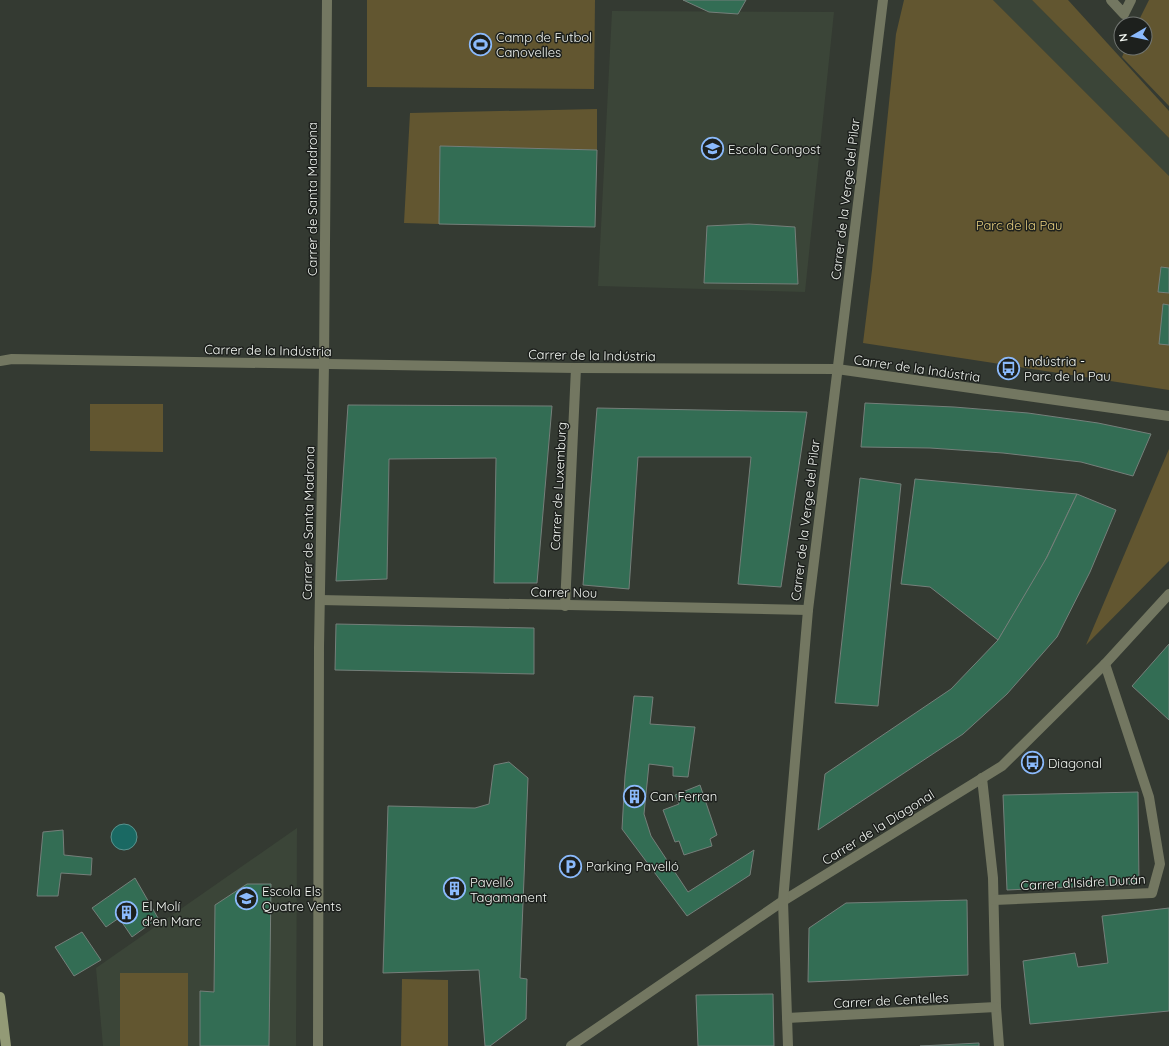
<svg xmlns="http://www.w3.org/2000/svg" width="1169" height="1046" font-family="Quicksand,sans-serif">
<rect width="100%" height="100%" fill="#343a32"/>
<g fill="#3b4538">
<polygon points="993,0 1032,0 1169,138 1169,176"/>
<polygon points="612,11 834,12 805,292 598,286"/>
<polygon points="297,828 296,1046 103,1046 96,968"/>
</g>
<g fill="#625630">
<polygon points="367,0 595,0 594,89 367,87"/>
<polygon points="904,0 993,0 1169,176 1169,390 863,343 872,270 896,34"/>
<polygon points="1032,0 1068,0 1169,111 1169,138"/>
<polygon points="1149,0 1169,0 1169,106 1122,57 1126,48 1145,48 1145,24 1137,24"/>
<polygon points="597,109 597,150 440,146 439,224 404,223 410,113"/>
<polygon points="90,404 163,404 163,452 90,451"/>
<polygon points="1169,449 1169,561 1086,645"/>
<rect x="120" y="973" width="68" height="73"/>
<polygon points="402,979 448,980 448,1046 401,1046"/>
</g>
<circle fill="#1a6963" stroke="#5b938e" cx="124" cy="837" r="13"/>
<g fill="#336d54" stroke="#757f7a">
<polygon points="683,0 746,0 738,14 709,12"/>
<polygon points="440,146 597,150 595,227 439,224"/>
<polygon points="749,224 795,227 798,284 704,283 707,226"/>
<polygon points="1161,267 1169,268 1169,293 1158,292"/>
<polygon points="1163,304 1169,305 1169,345 1159,344"/>
<polygon points="865,403 954,407 1028,413 1098,423 1151,434 1133,476 1081,462 1003,453 930,448 861,447"/>
<polygon points="348,405 552,406 537,583 494,583 496,458 389,459 387,579 336,581"/>
<polygon points="597,408 807,412 781,587 738,584 751,457 638,457 629,589 583,585"/>
<polygon points="860,478 901,484 878,706 835,703"/>
<polygon points="915,479 1077,494 1043,565 998,640 930,587 901,584"/>
<polygon points="1077,494 1116,510 1090,572 1057,637 1007,694 963,734 818,830 825,774 951,689 998,640 1047,557"/>
<polygon points="336,624 534,628 534,674 335,670"/>
<polygon points="1169,644 1169,720 1132,686"/>
<polygon points="634,696 653,697 650,724 695,727 688,777 673,776 673,767 649,764 644,814 651,836 688,892 754,850 750,875 687,916 622,829 625,776"/>
<polygon points="509,762 528,778 520,978 527,979 526,1019 490,1046 485,1046 479,970 383,973 388,806 475,808 489,804 494,765"/>
<polygon points="700,785 717,835 710,839 712,846 684,855 679,841 675,842 663,810 679,804 675,795"/>
<polygon points="1138,792 1139,884 1007,890 1003,795"/>
<polygon points="63,830 64,855 92,858 91,875 61,873 58,896 37,896 43,832"/>
<polygon points="135,878 158,918 132,937 119,918 106,927 92,908"/>
<polygon points="247,884 271,884 269,1046 200,1046 200,991 214,992 215,905"/>
<polygon points="967,900 968,975 808,982 809,928 846,903"/>
<polygon points="1169,908 1169,1011 1030,1024 1023,961 1075,953 1078,967 1108,963 1102,916"/>
<polygon points="82,932 101,960 74,976 55,947"/>
<polygon points="773,994 774,1046 698,1046 696,995"/>
<polygon points="979,1043 979,1046 920,1046"/>
</g>
<g fill="none" stroke-linecap="round" stroke-linejoin="round">
<g stroke="#737761" stroke-width="10">
<polyline points="1111,0 1124,14 1131,0"/>
<polyline points="0,361 12,359 576,368 837,369 1169,416"/>
<polyline points="320,600 808,610"/>
<polyline points="565,606 576,368"/>
<polyline points="982,778 993,878 996,1007 999,1046"/>
<polyline points="994,900 1152,893 1160,864 1149,797 1105,664"/>
<polyline points="787,1018 996,1007"/>
<polyline points="318,1046 319,647 324,364 327,0"/>
<polyline points="571,1046 783,901 1002,766 1105,664 1169,594"/>
<polyline points="788,1046 783,901 808,610 883,0"/>
</g>
<polyline stroke="#939a76" stroke-width="10" points="0,997 6,1046"/>
</g>
<defs>
<symbol id="stadium-ring" viewBox="-11 -11 22 22"><circle r="9.5" fill="#1d201d" stroke="#8bbafc" stroke-width="1.5"/><path d="M0-5a6.5 5 0 1 0 0 10a6.5 5 0 1 0 0-10ZM-3.5-1.8h7v3.6h-7Z" fill="#8bbafc"/></symbol>
<symbol id="school-ring" viewBox="-11 -11 22 22"><circle r="9.5" fill="#1d201d" stroke="#8bbafc" stroke-width="1.5"/><path d="M0-5L7-2L0 1L-7-2ZM-4 1L0 2.5L4 1V4Q0 6-4 4Z" fill="#8bbafc"/></symbol>
<symbol id="bus-ring" viewBox="-11 -11 22 22"><circle r="9.5" fill="#1d201d" stroke="#8bbafc" stroke-width="1.5"/><path d="M-5-6H5V4H4V6H2V4H-2V6H-4V4H-5ZM-3.5-4V0h7V-4ZM-3.5 1.2v1.5H-2V1.2ZM2 1.2v1.5H3.5V1.2Z" fill="#8bbafc"/></symbol>
<symbol id="building-ring" viewBox="-11 -11 22 22"><circle r="9.5" fill="#1d201d" stroke="#8bbafc" stroke-width="1.5"/><path d="M-4-6H4V6H1V3H-1V6H-4ZM-2.5-4.3h1.7v1.8h-1.7ZM.8-4.3h1.7v1.8H.8ZM-2.5-1h1.7V.8h-1.7ZM.8-1h1.7V.8H.8Z" fill="#8bbafc"/></symbol>
<symbol id="parking-ring" viewBox="-11 -11 22 22"><circle r="9.5" fill="#1d201d" stroke="#8bbafc" stroke-width="1.5"/><path d="M-3.5-5.5H1a3.5 3.5 0 0 1 0 7H-1V5.5H-3.5ZM-1-3.4V-.6H.8a1.4 1.4 0 0 0 0-2.8Z" fill="#8bbafc"/></symbol>
</defs>
<g fill-rule="evenodd">
<use href="#stadium-ring" x="468" y="32" width="25" height="25"/>
<use href="#school-ring" x="700" y="136" width="25" height="25"/>
<use href="#bus-ring" x="996" y="356" width="25" height="25"/>
<use href="#bus-ring" x="1020" y="750" width="25" height="25"/>
<use href="#building-ring" x="622" y="784" width="25" height="25"/>
<use href="#parking-ring" x="558" y="854" width="25" height="25"/>
<use href="#building-ring" x="442" y="876" width="25" height="25"/>
<use href="#school-ring" x="234" y="886" width="25" height="25"/>
<use href="#building-ring" x="114" y="900" width="25" height="25"/>
</g>
<g text-anchor="middle" stroke-width="3" stroke-linejoin="round" paint-order="stroke">
<g font-size="13" fill="#f2f6f1" stroke="#1d201d" text-anchor="start">
<text x="496" y="42">Camp de Futbol<tspan x="496" dy="15">Canovelles</tspan></text>
<text x="728" y="154">Escola Congost</text>
<text x="1024" y="366">Indústria -<tspan x="1024" dy="15">Parc de la Pau</tspan></text>
<text x="1048" y="768">Diagonal</text>
<text x="650" y="801">Can Ferran</text>
<text x="586" y="871">Parking Pavelló</text>
<text x="470" y="887">Pavelló<tspan x="470" dy="15">Tagamanent</tspan></text>
<text x="262" y="896">Escola Els<tspan x="262" dy="15">Quatre Vents</tspan></text>
<text x="142" y="911">El Molí<tspan x="142" dy="15">d'en Marc</tspan></text>
</g>
<g font-size="13" fill="#f2f6f1" stroke="#1d201d">
<text transform="translate(312 199) rotate(-90)" y="5">Carrer de Santa Madrona</text>
<text transform="translate(845 199) rotate(-83)" y="5">Carrer de la Verge del Pilar</text>
<text transform="translate(268 350) rotate(1)" y="5">Carrer de la Indústria</text>
<text transform="translate(592 355) rotate(1)" y="5">Carrer de la Indústria</text>
<text transform="translate(917 368) rotate(8)" y="5">Carrer de la Indústria</text>
<text transform="translate(558 486) rotate(-87)" y="5">Carrer de Luxemburg</text>
<text transform="translate(805 520) rotate(-83)" y="5">Carrer de la Verge del Pilar</text>
<text transform="translate(308 523) rotate(-89)" y="5">Carrer de Santa Madrona</text>
<text transform="translate(564 592) rotate(1)" y="5">Carrer Nou</text>
<text transform="translate(878 827) rotate(-32)" y="5">Carrer de la Diagonal</text>
<text transform="translate(1083 882) rotate(-3)" y="5">Carrer d'Isidre Durán</text>
<text transform="translate(891 1000) rotate(-3)" y="5">Carrer de Centelles</text>
</g>
<g font-size="13" fill="#e8cf7e" stroke="#1d201d">
<text x="1019" y="230">Parc de la Pau</text>
</g>
</g>
<g transform="translate(1133 36) rotate(261)"><circle r="19" fill="#1d201d" stroke="#727672"/>
<path d="M0-3L7 15L0 10L-7 15Z" fill="#8bbafc"/>
<text y="-6" font-size="11" font-weight="bold" text-anchor="middle" fill="#f2f6f1">N</text>
</g>
</svg>
